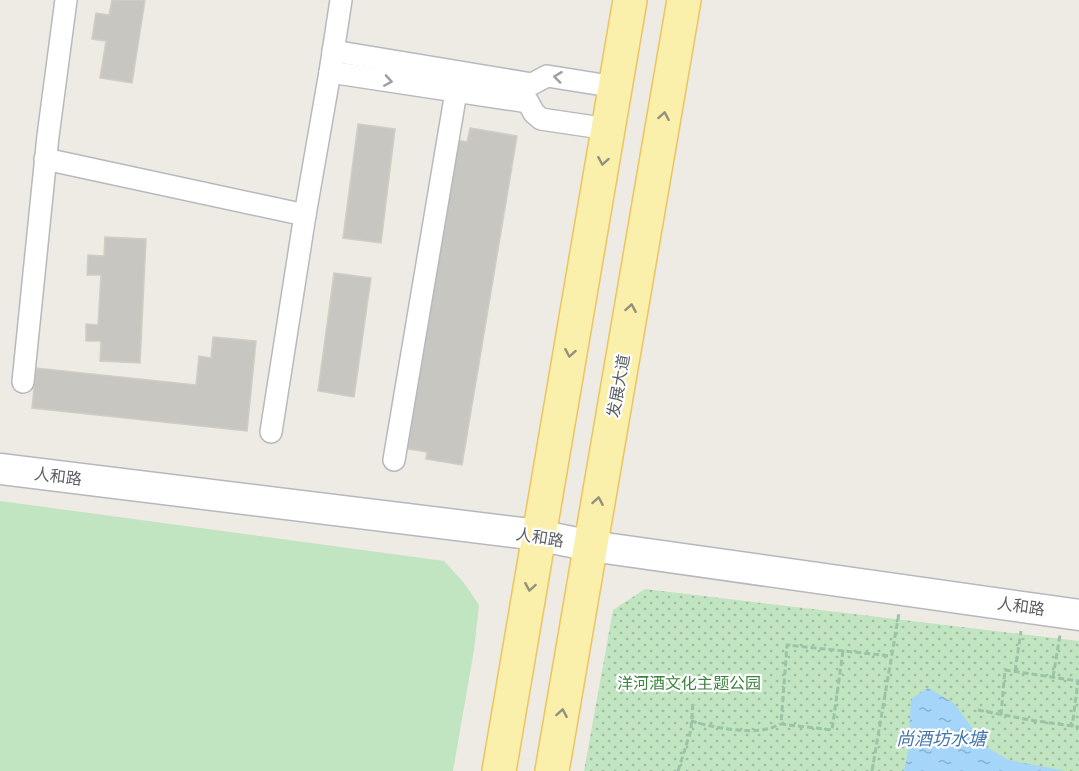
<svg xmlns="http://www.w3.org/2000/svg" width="1079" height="771" font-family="Rubik,'Noto Sans SC',sans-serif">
<defs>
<pattern id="park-dots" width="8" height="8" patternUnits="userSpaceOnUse" patternTransform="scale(1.5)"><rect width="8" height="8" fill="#c1e4c1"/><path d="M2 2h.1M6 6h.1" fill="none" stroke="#a0bca0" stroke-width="1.8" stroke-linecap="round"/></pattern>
<pattern id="water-ripples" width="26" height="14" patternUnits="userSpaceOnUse" patternTransform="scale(1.5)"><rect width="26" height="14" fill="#a6d5fa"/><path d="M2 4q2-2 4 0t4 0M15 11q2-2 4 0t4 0" fill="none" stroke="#8ab0ce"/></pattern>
</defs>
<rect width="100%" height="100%" fill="#edebe3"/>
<polygon fill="#c1e4c1" points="0,501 444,561 464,583 479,605 474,650 453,771 0,771"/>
<polygon fill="url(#park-dots)" points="645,589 1079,641 1079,771 584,771 613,610"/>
<polygon fill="url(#water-ripples)" points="928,688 954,703 985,746 1008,760 1065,771 904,771 908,753 911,699"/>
<g fill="#c8c6c0" stroke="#d1cdc2" stroke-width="1.5">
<polygon points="112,0 145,0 132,83 100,78 106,41 92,39 96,13 109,15"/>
<polygon points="358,124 395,129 381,243 343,238"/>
<polygon points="470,128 517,136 462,465 426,459 427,452 402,448 453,139 467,142"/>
<polygon points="105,237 146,239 140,363 100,361 101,341 86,341 86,324 98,325 101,275 87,275 88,255 104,256"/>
<polygon points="334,273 371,278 354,397 318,391"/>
<polygon points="213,337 256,341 247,431 32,408 36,368 196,385 199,356 211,358"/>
</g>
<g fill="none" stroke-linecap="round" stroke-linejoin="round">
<defs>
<g id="street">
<polyline points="333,51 532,84 547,76 616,87"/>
<polyline points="330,72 528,102 534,113 541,119 608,129"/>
<polyline points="45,159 305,215"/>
<polyline points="23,382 48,136 66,0"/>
<polyline points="271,432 305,215 330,72 341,0"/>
<polyline points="394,460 456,92"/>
</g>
<polyline id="secondary" points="0,469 538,535 591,546 1079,615"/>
<g id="primary">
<polyline points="499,771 630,0"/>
<polyline points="552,771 684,0"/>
</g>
</defs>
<use href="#street" stroke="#b6b9bd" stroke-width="24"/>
<use href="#secondary" stroke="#b5b8bd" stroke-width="33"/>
<use href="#primary" stroke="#eac560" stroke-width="36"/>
<g stroke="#9bc4a7" stroke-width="3" stroke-dasharray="6 3" stroke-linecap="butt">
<polyline points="843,651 832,730 781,724 787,645 891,656"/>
<polyline points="1015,671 1021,631"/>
<polyline points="1053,677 1060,635"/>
<polyline points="978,710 1030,720 1079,727"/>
<polyline points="1001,715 1005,670 1078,681 1072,727"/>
<path d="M691 721C711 727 748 734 767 729 772 728 776 726 780 724"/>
<polyline points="678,771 691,730 693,702"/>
<polyline points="872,771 899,613"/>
</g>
<use href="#street" stroke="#fff" stroke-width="21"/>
<use href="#secondary" stroke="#fff" stroke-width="30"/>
<use href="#primary" stroke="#faefab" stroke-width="33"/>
</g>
<defs><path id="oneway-chevron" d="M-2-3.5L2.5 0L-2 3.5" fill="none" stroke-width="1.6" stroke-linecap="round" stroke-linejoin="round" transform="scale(1.5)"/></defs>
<g stroke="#9d9fa1">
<use href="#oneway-chevron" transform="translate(558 77) rotate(-173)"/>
<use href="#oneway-chevron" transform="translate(388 81) rotate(9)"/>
</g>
<g stroke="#93917c">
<use href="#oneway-chevron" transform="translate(664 116) rotate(-80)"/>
<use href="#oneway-chevron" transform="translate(603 161) rotate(100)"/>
<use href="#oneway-chevron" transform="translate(631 308) rotate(-80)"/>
<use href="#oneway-chevron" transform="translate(570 353) rotate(100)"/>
<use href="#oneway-chevron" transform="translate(598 501) rotate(-80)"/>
<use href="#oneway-chevron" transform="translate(530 587) rotate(100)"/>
<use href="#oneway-chevron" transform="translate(562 713) rotate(-80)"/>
</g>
<g text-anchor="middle" stroke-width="4.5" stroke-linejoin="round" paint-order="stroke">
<g font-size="16" fill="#5b5f63" stroke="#fff">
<text transform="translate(618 386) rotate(-80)" y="6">发展大道</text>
<text transform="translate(58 476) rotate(7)" y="6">人和路</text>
<text transform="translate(540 537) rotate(9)" y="6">人和路</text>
<text transform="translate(1021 606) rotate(8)" y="6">人和路</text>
</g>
<g font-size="16" fill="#3a843e" stroke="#fff">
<text x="689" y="689">洋河酒文化主题公园</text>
</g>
<g font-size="18" font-style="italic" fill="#4475ab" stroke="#fff">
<text x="941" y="745">尚酒坊水塘</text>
</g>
</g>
</svg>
